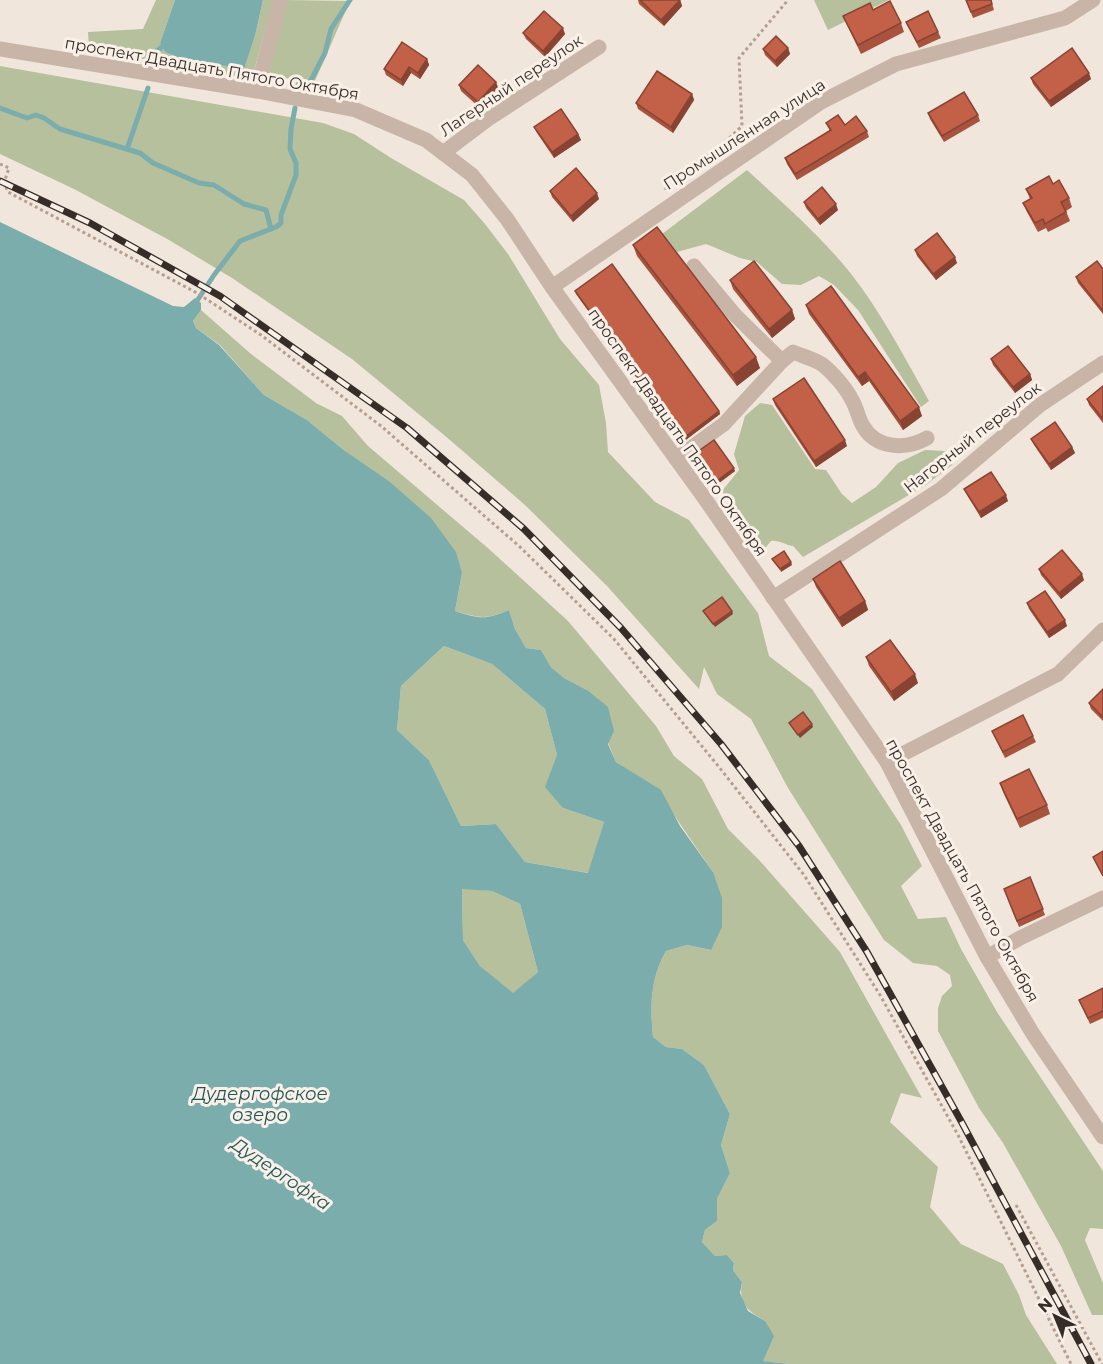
<svg xmlns="http://www.w3.org/2000/svg" width="1103" height="1364" font-family="Montserrat,sans-serif">
<rect width="100%" height="100%" fill="#f1e6dc"/>
<g fill="#b6c09c">
<polygon points="156,0 175,0 160,43 165,52 179,58 244,68 255,36 263,0 273,0 253,75 245,78 89,49 88,32 143,29"/>
<polygon points="285,0 350,1 314,83 268,75"/>
<polygon points="814,0 889,0 828,30"/>
<polygon points="0,66 323,123 354,134 391,158 464,200 485,224 508,254 560,339 599,385 606,423 608,452 655,502 689,520 758,613 769,656 812,689 901,825 922,866 901,886 918,919 946,917 961,949 997,1012 1103,1171 1103,1229 1090,1228 1085,1240 1103,1283 1103,1315 1092,1315 1061,1246 1003,1143 979,1108 938,1031 938,1008 942,996 952,986 950,975 937,966 913,963 884,940 788,788 751,719 717,694 704,667 699,689 607,586 526,506 450,440 352,359 232,278 169,240 74,189 0,154"/>
<path d="M747 170C783 203 821 236 852 275 882 314 905 358 929 401L921 407 858 310 834 285 819 276 801 285 782 284 757 262 740 258 706 244 677 252 668 244 662 234Z"/>
<path d="M201 310 251 354 316 403 342 416 368 446 489 549 568 621 656 726 674 756 702 779 728 829 760 861 840 952 922 1098 901 1093 890 1122 938 1167 930 1207 961 1244 1003 1264 1019 1295 1026 1315 1057 1364H790L762 1361 765 1321C748 1311 738 1304 742 1282L733 1270 734 1263 727 1255 715 1256 702 1242 705 1230 717 1221V1199L730 1173 721 1145 730 1114 704 1065 682 1049 666 1047 653 1037C650 1006 650 979 666 951L687 945 711 950 713 872 674 815 636 775 616 762 587 690 564 678 551 667 541 650 526 648 515 629 509 610C485 620 480 618 455 611L462 573 345 451 307 420 264 395 220 345 196 328 193 321Z"/>
<path d="M760 403 772 405 815 469 826 470 842 494 852 503 876 487 898 463 925 450 946 451 953 464 926 485 803 557 793 546C784 545 780 540 771 541L766 547 759 546 722 491 739 470 734 454 745 416Z"/>
<polygon points="444,646 492,664 545,709 557,755 563,808 604,822 589,873 525,862 496,824 461,826 429,760 397,730 401,686"/>
<polygon points="462,888 492,891 520,904 538,972 513,994 480,966 463,940"/>
</g>
<g fill="#7badad" fill-rule="evenodd">
<polygon points="175,0 263,0 255,36 244,69 179,58 165,52 160,43"/>
<path d="M0 222 173 306 184 307 195 298 201 303V310L193 321 196 328 219 345 264 395 307 420 345 451 390 482 431 518 456 552 462 573 455 611C480 619 485 620 509 610L515 629 526 648 541 650 551 667 564 678 587 690 608 707 614 731 608 744 616 762 661 790 680 826 713 872 722 898V927L711 950 687 945 666 951C650 979 650 1006 653 1037L666 1047 682 1049 704 1065 730 1114 721 1145 730 1173 717 1199V1221L705 1230 702 1242 715 1256 727 1255 734 1263 733 1270 742 1282 740 1293 748 1311 765 1321 774 1336 763 1361 790 1364H0ZM444 646 492 664 545 709 557 755 545 787 563 808 604 822 588 873 525 862 496 824 461 826 429 760 397 730 401 686ZM462 889 492 891 520 904 538 972 513 993 480 966 463 940Z"/>
</g>
<g fill="none" stroke-linecap="round" stroke-linejoin="round">
<g stroke="#7badad" stroke-width="5">
<polyline points="152,61 154,53 166,44"/>
<polyline points="298,85 299,83 310,82 325,53 331,29 350,0"/>
<polyline points="0,108 27,118 36,115 44,118 60,129 140,153 153,163 199,183 214,185 244,204 266,210 271,229"/>
<polyline points="127,149 148,88"/>
<polyline points="195,304 214,275 240,241 276,227 281,223 281,215 296,175 296,163 290,149 291,129 295,108"/>
</g>
<g stroke="#b59f92" stroke-width="3" stroke-dasharray="3 3" stroke-linecap="butt">
<polyline points="0,164 9,168 4,183 8,192 197,293 261,335 381,426 519,546 614,639 719,767 804,875 880,995 958,1135 1071,1364"/>
<polyline points="666,190 666,185 721,146 742,126 739,58 788,0"/>
<polyline points="1016,1205 1102,1364"/>
</g>
<g stroke="#c9b5a8" stroke-width="15">
<polyline points="0,49 257,91 356,110 426,140 472,175 507,219 552,287 703,496 887,762 987,957 1033,1034 1103,1137"/>
<polyline points="257,91 280,0"/>
<polyline points="443,153 488,119 599,47"/>
<polyline points="694,266 735,315 782,361"/>
<polyline points="552,287 821,102 896,64 1065,18 1093,0"/>
<path d="M676 459 724 424 782 361 793 352C802 356 815 359 823 365 833 373 846 388 852 400 857 408 858 418 863 426 876 449 906 450 927 438"/>
<polyline points="773,598 941,489 1040,405 1103,363"/>
<polyline points="887,762 1058,674 1103,630"/>
<polyline points="987,957 1020,938 1103,898"/>
</g>
<defs>
<polyline id="rail" points="0,181 90,223 220,296 407,428 524,529 621,628 721,744 799,846 867,952 961,1121 1091,1364"/>
</defs>
<use href="#rail" stroke="#362c28" stroke-width="7"/>
<use href="#rail" stroke="#f9f0e8" stroke-width="4.5" stroke-dasharray="14" stroke-linecap="butt"/>
</g>
<g fill="#a7533e">
<polygon points="638,0 680,0 682,6 664,26 639,4"/>
<polygon points="966,0 991,0 994,10 973,18"/>
<polygon points="873,10 901,23 904,32 861,54 847,25 843,16"/>
<polygon points="906,22 938,32 941,38 919,48"/>
<polygon points="523,33 565,34 545,57 526,39"/>
<polygon points="788,48 790,54 777,67 765,55 763,49"/>
<polygon points="427,59 429,65 420,79 411,73 403,86 386,75 384,69"/>
<polygon points="1031,78 1091,79 1051,107 1033,84"/>
<polygon points="496,82 498,88 480,108 461,91 459,85"/>
<polygon points="692,94 694,100 673,133 638,109 636,103"/>
<polygon points="928,113 978,115 980,121 944,142 930,119"/>
<polygon points="826,123 845,125 867,131 869,137 797,180 787,164 785,158 830,131"/>
<polygon points="534,127 578,134 581,140 554,158 537,133"/>
<polygon points="1053,184 1069,198 1072,207 1066,211 1070,221 1048,232 1046,228 1038,232 1027,212 1023,203 1030,199 1026,189"/>
<polygon points="550,191 599,199 573,222 552,197"/>
<polygon points="804,202 838,210 820,225 806,208"/>
<polygon points="633,245 760,368 737,386 637,256"/>
<polygon points="915,250 957,263 936,280 917,256"/>
<polygon points="1103,269 1103,314 1078,283 1076,277"/>
<polygon points="730,280 792,310 795,319 772,338 733,289"/>
<polygon points="575,291 719,411 720,414 683,442 576,294"/>
<polygon points="806,305 922,416 903,430 869,381 862,386 809,314"/>
<polygon points="991,359 1030,374 1032,380 1015,393 993,365"/>
<polygon points="1103,386 1103,423 1089,405 1087,399"/>
<polygon points="773,399 847,446 816,467 775,405"/>
<polygon points="1031,439 1072,447 1075,453 1051,470 1034,445"/>
<polygon points="693,455 735,471 715,486 694,458"/>
<polygon points="964,489 1008,501 981,518 967,495"/>
<polygon points="1039,569 1084,580 1061,599 1041,575"/>
<polygon points="813,579 865,601 868,610 842,627 816,587"/>
<polygon points="1027,603 1067,626 1049,638 1029,609"/>
<polygon points="866,657 918,683 894,701 869,666"/>
<polygon points="1103,689 1103,721 1091,709 1089,703"/>
<polygon points="992,731 1033,736 1036,742 1005,758"/>
<polygon points="1000,783 1047,805 1050,814 1020,828 1003,792"/>
<polygon points="1030,877 1045,915 1019,927 1004,889"/>
<polygon points="1103,988 1103,1018 1090,1024 1079,1000"/>
</g>
<g fill="#884332">
<polygon points="680,0 682,6 664,26 661,20"/>
<polygon points="563,28 565,34 545,57 543,51"/>
<polygon points="788,48 790,54 777,67 775,61"/>
<polygon points="427,59 429,65 420,79 418,73"/>
<polygon points="409,67 411,73 403,86 401,80"/>
<polygon points="1089,73 1091,79 1051,107 1049,101"/>
<polygon points="496,82 498,88 480,108 478,102"/>
<polygon points="692,94 694,100 673,133 671,127"/>
<polygon points="578,134 581,140 554,158 552,152"/>
<polygon points="597,193 599,199 573,222 571,216"/>
<polygon points="836,204 838,210 820,225 818,219"/>
<polygon points="955,257 957,263 936,280 933,274"/>
<polygon points="792,310 795,319 772,338 769,329"/>
<polygon points="756,357 760,368 737,386 733,375"/>
<polygon points="865,372 869,381 862,386 858,377"/>
<polygon points="1030,374 1032,380 1015,393 1013,387"/>
<polygon points="919,407 922,416 903,430 900,421"/>
<polygon points="719,411 720,414 683,442 682,439"/>
<polygon points="845,440 847,446 816,467 814,461"/>
<polygon points="1072,447 1075,453 1051,470 1049,464"/>
<polygon points="734,468 735,471 715,486 714,483"/>
<polygon points="1006,495 1008,501 981,518 979,512"/>
<polygon points="791,562 792,565 781,572 780,569"/>
<polygon points="1082,574 1084,580 1061,599 1059,593"/>
<polygon points="865,601 868,610 842,627 839,618"/>
<polygon points="732,611 733,614 715,627 713,624"/>
<polygon points="1065,620 1067,626 1049,638 1047,632"/>
<polygon points="915,674 918,683 894,701 891,692"/>
<polygon points="812,724 813,727 800,738 798,735"/>
</g>
<g fill="#c26048" stroke="#884332" stroke-width="1.5">
<polygon points="640,0 680,0 661,20"/>
<polygon points="966,0 991,0 992,4 971,12"/>
<polygon points="890,1 901,23 858,45 843,16 870,3 873,10"/>
<polygon points="544,11 563,28 543,51 523,33"/>
<polygon points="928,11 938,32 917,42 906,22"/>
<polygon points="776,36 788,48 775,61 763,49"/>
<polygon points="402,42 427,59 418,73 409,67 401,80 384,69"/>
<polygon points="1072,48 1089,73 1049,101 1031,78"/>
<polygon points="478,65 496,82 478,102 459,85"/>
<polygon points="657,71 692,94 671,127 636,103"/>
<polygon points="964,92 978,115 942,136 928,113"/>
<polygon points="561,109 578,134 552,152 534,127"/>
<polygon points="838,115 845,125 856,116 867,131 795,174 785,158 831,130 826,123"/>
<polygon points="576,168 597,193 571,216 550,191"/>
<polygon points="1049,176 1053,184 1059,180 1069,198 1061,202 1066,212 1045,224 1043,219 1035,223 1023,203 1032,198 1026,189"/>
<polygon points="822,187 836,204 818,219 804,202"/>
<polygon points="657,227 756,357 733,375 633,245"/>
<polygon points="937,233 955,257 933,274 915,250"/>
<polygon points="754,261 792,310 769,329 730,280"/>
<polygon points="1097,261 1103,269 1103,311 1076,277"/>
<polygon points="612,264 719,411 682,439 575,291"/>
<polygon points="831,286 919,407 900,421 865,372 858,377 806,305"/>
<polygon points="1008,346 1030,374 1013,387 991,359"/>
<polygon points="804,378 845,440 814,461 773,399"/>
<polygon points="1103,386 1103,419 1087,399"/>
<polygon points="1055,422 1072,447 1049,464 1031,439"/>
<polygon points="714,440 734,468 714,483 693,455"/>
<polygon points="991,472 1006,495 979,512 964,489"/>
<polygon points="1062,550 1082,574 1059,593 1039,569"/>
<polygon points="784,551 791,562 780,569 772,559"/>
<polygon points="840,561 865,601 839,618 813,579"/>
<polygon points="1045,591 1065,620 1047,632 1027,603"/>
<polygon points="722,597 732,611 713,624 703,611"/>
<polygon points="890,640 915,674 891,692 866,657"/>
<polygon points="1103,689 1103,717 1089,703"/>
<polygon points="803,712 812,724 798,735 789,723"/>
<polygon points="1023,715 1033,736 1003,752 992,731"/>
<polygon points="1029,769 1047,805 1017,819 1000,783"/>
<polygon points="1103,851 1103,876 1093,857"/>
<polygon points="1030,877 1043,909 1017,921 1004,889"/>
<polygon points="1103,988 1103,1011 1088,1018 1079,1000"/>
</g>
<g text-anchor="middle" stroke-width="6" stroke-linejoin="round" paint-order="stroke">
<g font-size="16" fill="#362c28" stroke="#f9f0e8">
<text transform="translate(212 68) rotate(10)" y="6">проспект Двадцать Пятого Октября</text>
<text transform="translate(511 85) rotate(-34)" y="6">Лагерный переулок</text>
<text transform="translate(744 134) rotate(-33)" y="6">Промышленная улица</text>
<text transform="translate(678 432) rotate(55)" y="6">проспект Двадцать Пятого Октября</text>
<text transform="translate(972 437) rotate(-38)" y="6">Нагорный переулок</text>
<text transform="translate(963 870) rotate(61)" y="6">проспект Двадцать Пятого Октября</text>
</g>
<g font-size="18" font-style="italic" fill="#1f5556" stroke="#f9f0e8">
<text x="260" y="1100">Дудергофское<tspan x="260" dy="21">озеро</tspan></text>
<text transform="translate(281 1174) rotate(34)" y="6">Дудергофка</text>
</g>
</g>
<g transform="translate(1055 1316) rotate(317)" stroke="#f9f0e8" stroke-width="4.5" paint-order="stroke">
<path d="M0-4.5L10 22L0 15L-10 22Z" fill="#362c28"/>
<text y="-9" font-size="16" font-weight="bold" text-anchor="middle" fill="#362c28">N</text>
</g>
</svg>
